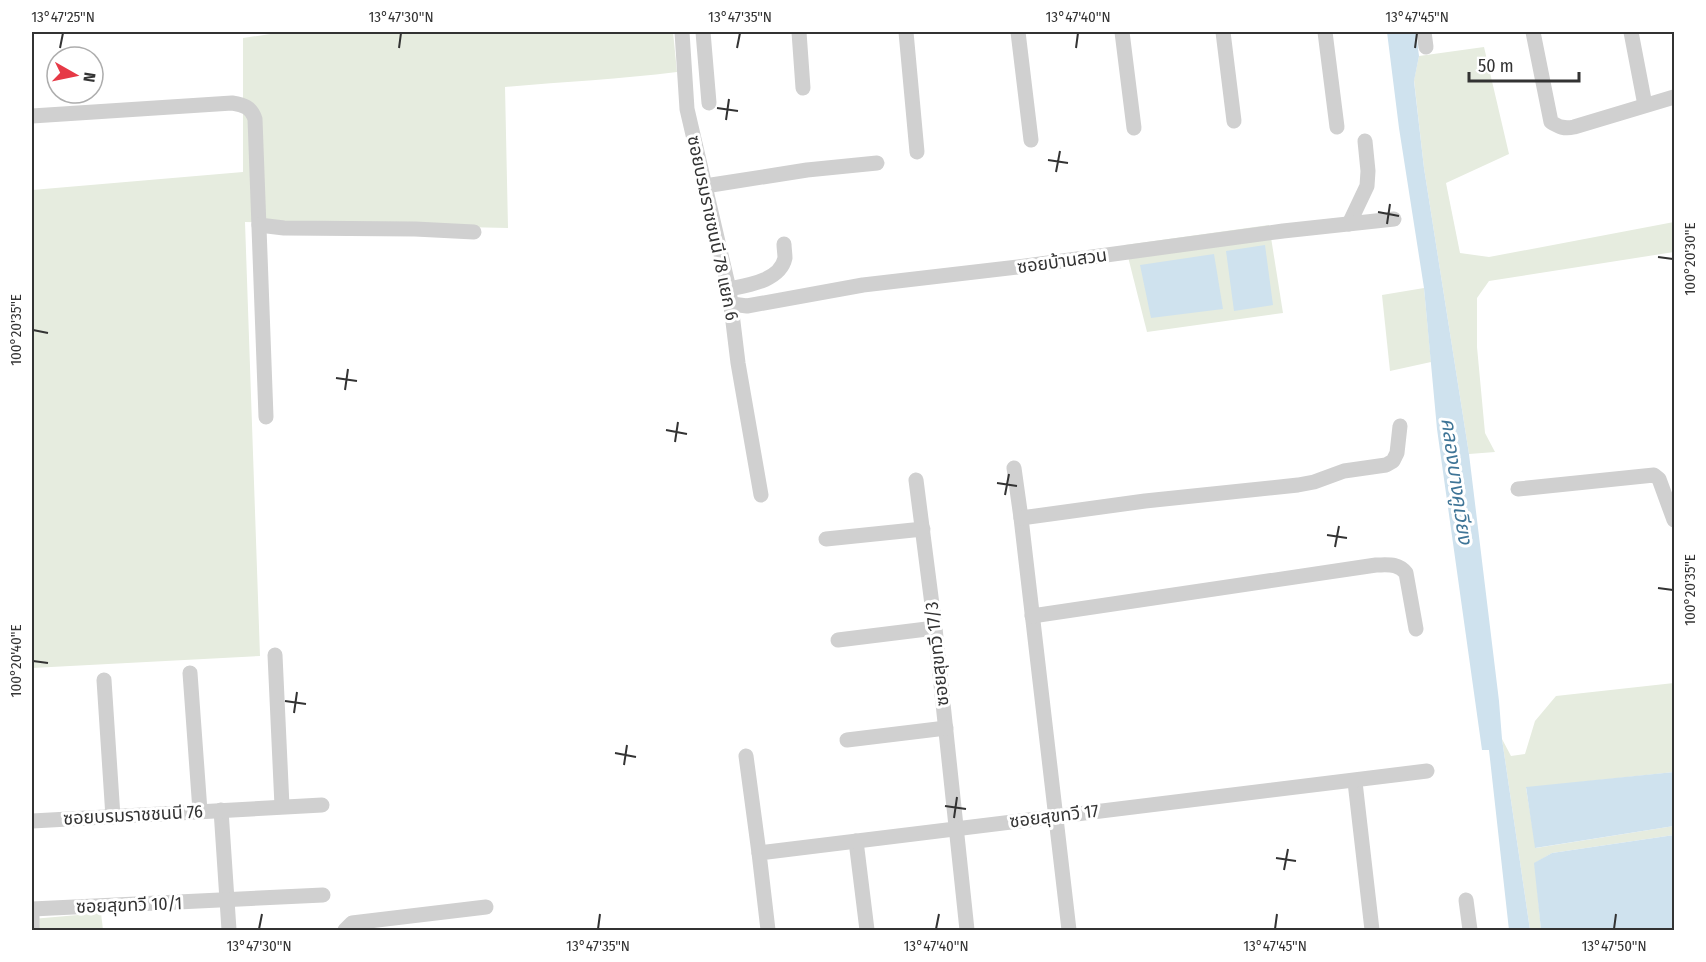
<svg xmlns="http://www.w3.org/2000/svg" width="1706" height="962" font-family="'Fira Sans Condensed','Noto Sans Thai',sans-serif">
<rect width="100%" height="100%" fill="#fff"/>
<g fill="#e6ecdf">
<path d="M284 32H673L677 72C620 79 562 82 505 87L508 228 245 222 260 656 32 668V190L243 172V38Z"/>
<polygon points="1484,47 1509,154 1446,183 1460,253 1489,257 1674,222 1674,252 1489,281 1477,298 1477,347 1485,433 1495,452 1469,454 1424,168 1414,80 1419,56"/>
<polygon points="1269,225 1283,313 1147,332 1125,245"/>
<polygon points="1424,288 1431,362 1390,371 1382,295"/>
<polygon points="1674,683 1674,772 1526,788 1536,848 1674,826 1674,835 1552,853 1535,863 1541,930 1530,930 1502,739 1511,756 1525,754 1535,721 1556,696"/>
<polygon points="101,913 103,930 32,930 32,919"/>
</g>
<g fill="#cfe2ee">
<polygon points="1387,32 1416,32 1419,56 1414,81 1424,168 1469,454 1499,701 1502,739 1530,930 1509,930 1489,750 1482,750 1437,429 1424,288 1399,128"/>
<polygon points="1265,245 1273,305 1234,311 1226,251"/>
<polygon points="1214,254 1223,309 1151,318 1140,265"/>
<polygon points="1674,772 1674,826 1535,848 1526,787"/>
<polygon points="1674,835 1674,930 1541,930 1534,863 1552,853"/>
</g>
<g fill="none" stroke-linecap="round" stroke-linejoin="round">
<g stroke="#d0d0d0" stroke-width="15">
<polyline points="682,32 687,109 729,289 738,363 761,495"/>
<polyline points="703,32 709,103"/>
<polyline points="799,32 803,88"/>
<polyline points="906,32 917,152"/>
<polyline points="1018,32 1031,140"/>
<polyline points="1122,32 1134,128"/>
<polyline points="1223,32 1234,121"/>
<polyline points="1325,32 1337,127"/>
<polyline points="1424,32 1426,47"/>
<path d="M1533 32 1551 122C1559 127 1564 129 1574 127L1674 97"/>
<polyline points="1631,32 1645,105"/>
<path d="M32 116 232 103C244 105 251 107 255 119L266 417"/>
<polyline points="705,186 807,170 877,163"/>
<polyline points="1349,224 1367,186 1368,171 1365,141"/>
<polyline points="259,225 284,228 415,229 474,232"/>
<path d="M729 289C748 285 780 281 785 258 785 254 784 248 784 244"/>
<polyline points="732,304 747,306 863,285 1018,267 1283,231 1394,219"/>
<polyline points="1014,468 1021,518 1069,930"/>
<polyline points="916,480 935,628 967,930"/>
<polyline points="1518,489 1654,475 1659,479 1674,520"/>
<polyline points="1021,518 1145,501 1298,485 1314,482 1344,471 1386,465 1393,461 1397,453 1400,426"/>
<polyline points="826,539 923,529"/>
<path d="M1032 616 1376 565C1388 565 1398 563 1406 573L1416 629"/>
<polyline points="838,640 935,628"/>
<polyline points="275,655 282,806"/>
<polyline points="190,673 200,811"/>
<polyline points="104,680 113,817"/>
<polyline points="847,740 946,728"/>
<polyline points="746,756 759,853"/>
<polyline points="1355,782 1372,930"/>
<polyline points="221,810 229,930"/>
<polyline points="32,821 322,805"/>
<polyline points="856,841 867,930"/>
<polyline points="1466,900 1470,930"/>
<polyline points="32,909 323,895"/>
<polyline points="32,915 32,930"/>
<polyline points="345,930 352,923 486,907"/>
<polyline points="768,930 759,853 1427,771"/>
</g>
</g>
<path fill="none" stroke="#333" stroke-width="2" d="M60 48 63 33M399 48 401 33M737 48 740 33M1076 48 1078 33M1415 48 1417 33M717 108 738 111M726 120 729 99M1048 160 1068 163M1056 172 1060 151M1378 212 1399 216M1387 224 1390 204M1658 257 1673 259M33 330 48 333M336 378 357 381M345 390 348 369M666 430 687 434M675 442 678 422M997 483 1017 486M1005 495 1009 474M1327 535 1347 538M1335 547 1339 526M1658 588 1673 590M33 661 48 663M285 701 306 704M294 713 297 692M615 753 636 757M624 765 627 745M945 806 966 809M954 818 957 797M1276 858 1296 861M1284 870 1288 849M259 929 262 914M598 929 600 914M936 929 939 914M1275 929 1277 914M1614 929 1616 914"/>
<g text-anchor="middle" stroke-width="6" stroke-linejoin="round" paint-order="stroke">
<g font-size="18" fill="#333" stroke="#fff">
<text transform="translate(713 228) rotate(78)" y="6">ซอยบรมราชชนนี 78 แยก 6</text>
<text transform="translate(1062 261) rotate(-8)" y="6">ซอยบ้านสวน</text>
<text transform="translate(937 654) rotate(-96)" y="6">ซอยสุขทวี 17/3</text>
<text transform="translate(133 815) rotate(-3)" y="6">ซอยบรมราชชนนี 76</text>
<text transform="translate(1054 816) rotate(-7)" y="6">ซอยสุขทวี 17</text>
<text transform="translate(129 905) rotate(-2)" y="6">ซอยสุขทวี 10/1</text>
</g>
<g font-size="20" font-style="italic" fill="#3f7597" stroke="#fff">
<text transform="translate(1457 481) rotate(82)" y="7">คลองบางคูเวียง</text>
</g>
</g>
<rect width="1706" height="962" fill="none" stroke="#ffffff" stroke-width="66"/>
<g transform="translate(75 75) rotate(99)"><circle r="28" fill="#ffffff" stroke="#adadad" stroke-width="1.5"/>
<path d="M0-4.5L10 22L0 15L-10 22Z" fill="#e63946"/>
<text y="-9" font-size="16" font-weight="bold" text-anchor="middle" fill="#333333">N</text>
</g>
<path d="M1469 72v9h110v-9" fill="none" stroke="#333333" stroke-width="3"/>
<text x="1478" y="72" font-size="18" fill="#333333" stroke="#ffffff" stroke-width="4.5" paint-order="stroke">50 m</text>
<rect x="33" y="33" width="1640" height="896" fill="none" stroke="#333" stroke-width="2"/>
<g font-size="15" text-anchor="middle" fill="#333">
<text x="63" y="22">13°47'25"N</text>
<text x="401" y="22">13°47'30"N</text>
<text x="740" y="22">13°47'35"N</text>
<text x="1078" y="22">13°47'40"N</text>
<text x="1417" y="22">13°47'45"N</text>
<text transform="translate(1690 259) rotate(-90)" y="5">100°20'30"E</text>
<text transform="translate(16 330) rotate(-90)" y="5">100°20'35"E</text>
<text transform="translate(1690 590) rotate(-90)" y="5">100°20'35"E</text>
<text transform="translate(16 661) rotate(-90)" y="5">100°20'40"E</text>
<text x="259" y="951">13°47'30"N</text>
<text x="598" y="951">13°47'35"N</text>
<text x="936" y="951">13°47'40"N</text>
<text x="1275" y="951">13°47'45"N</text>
<text x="1614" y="951">13°47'50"N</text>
</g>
</svg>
